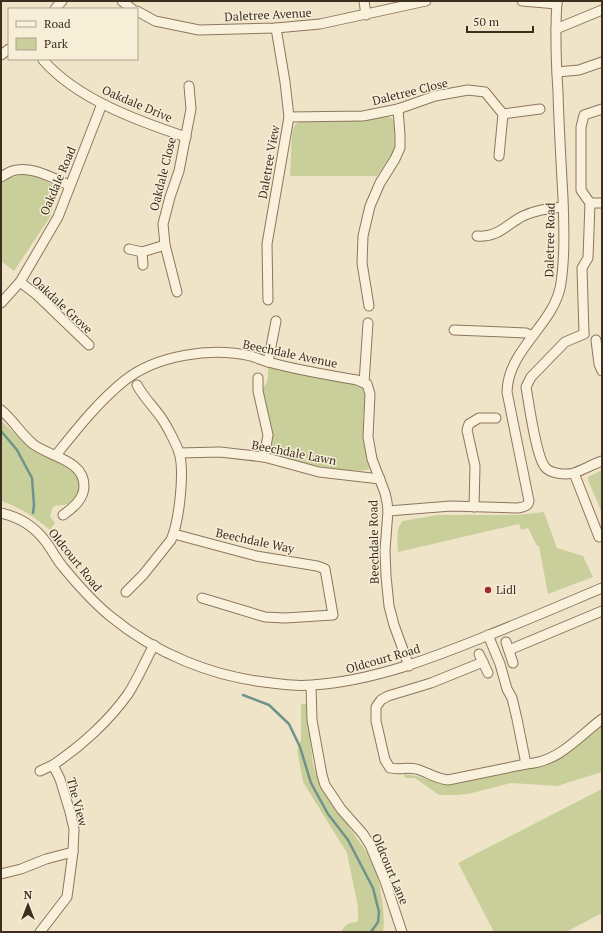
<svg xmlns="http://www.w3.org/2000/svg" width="603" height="933" font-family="'PT Serif',serif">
<rect width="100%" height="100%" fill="#f0e4c8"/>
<g fill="#c9cf9b">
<path d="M388 117 392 118 394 123 395 149 377 176H290L292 132 295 125 300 121C332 123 356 121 388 117Z"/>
<polygon points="23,174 37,177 57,187 50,217 14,271 1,261 1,183 10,178"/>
<path d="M268 367 360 385 365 392 363 427 369 469C358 475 294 462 280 458 277 457 274 454 272 452L270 424 261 389C269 384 268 376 268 367Z"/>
<path d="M1 421 30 447 70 470C72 471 74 472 75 473 83 481 78 500 68 504 63 506 58 504 53 507L50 516 55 523 50 530C34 517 20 507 1 501Z"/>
<polygon points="602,470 602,513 588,480 588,477"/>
<path d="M544 512 557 548 583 556 593 577 548 594 539 546H537L528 528 521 530 519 524 398 552C398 542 395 528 403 521L437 515H516Z"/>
<path d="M301 704H307L313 765 322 789 368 854 378 875 383 907 384 923 383 932H341C344 925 350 922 357 922L358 919V907L347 853 303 782 297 750 301 740Z"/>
<polygon points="602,725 602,772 557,786 511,783 468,794 457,795 439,795 415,778 405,778 404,774 417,776 439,783 451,785 513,771 546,766 565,755"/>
<polygon points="602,789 602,913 566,932 494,932 458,863"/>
</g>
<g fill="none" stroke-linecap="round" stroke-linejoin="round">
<g stroke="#6f938a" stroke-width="2.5">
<polyline points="1,431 17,450 32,478 34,505 33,513"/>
<polyline points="243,695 269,705 289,724 300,747 311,783 328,814 348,840 373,888 379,912 378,922 371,932"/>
</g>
<defs>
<g id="minor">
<polyline points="122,1 132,9"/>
<polyline points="364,1 366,15"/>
<polyline points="522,1 557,4"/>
<polyline points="55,9 62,1"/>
<polyline points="137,11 155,21 199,30 276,28 320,24 426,1"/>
<polyline points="556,29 602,10"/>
<polyline points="1,55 9,49"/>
<path d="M43 60C77 99 138 121 186 137"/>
<polyline points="557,72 579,70 602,62"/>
<polyline points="289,117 363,116 398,109 435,96 468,90 485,92 503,114 540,109"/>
<polyline points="499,156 503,114"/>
<path d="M1 177C4 175 8 173 12 171 31 165 52 178 69 185"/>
<polyline points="590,203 602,203"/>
<path d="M477 236C498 238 507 224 523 216 536 210 549 208 563 207"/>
<polyline points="129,249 142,252 143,265"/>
<polyline points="142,252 165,245"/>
<polyline points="20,282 37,295 89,345"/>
<polyline points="177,292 165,245 163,224 170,197 179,171 191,109 189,86"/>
<polyline points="268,300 267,244 289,117 285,82 276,28"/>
<polyline points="1,303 20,282 58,217 102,104"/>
<polyline points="369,306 362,263 363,236 370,206 380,183 395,159 400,148 400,135 398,109"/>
<polyline points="368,323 364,383 367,384 370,394 368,437 372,459 385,493 387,502 388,511 385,550 386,576 389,606 394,625 409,666"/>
<polyline points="454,330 526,333 532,336"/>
<polyline points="584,334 582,268 588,258 590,203 581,190 581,127 584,115 602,109"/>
<path d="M584 334 565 342 531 377 526 387C529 404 536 456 545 467 550 474 566 475 574 473 583 470 593 464 602 461"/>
<polyline points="596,340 599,364 602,371"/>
<polyline points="268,362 276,321"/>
<polyline points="258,378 258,391 268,435 264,457"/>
<path d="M1 410C13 420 21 434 33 444 50 457 84 460 84 486 84 499 73 508 63 515"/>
<polyline points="179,453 220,452 264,457 319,472 380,479"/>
<path d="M56 455C77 429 98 402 124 381 156 355 211 347 251 356 257 358 262 360 268 362 297 370 328 375 357 380L364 383"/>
<polyline points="574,473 599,537"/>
<polyline points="474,507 475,466 467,430 469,424 479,418 496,418"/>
<path d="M388 511 451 506 518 508C524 507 528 506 529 501L507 392C508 348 555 325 561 283 565 256 564 226 563 198 561 163 559 127 558 92 556 62 555 31 557 1"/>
<path d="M1 513C19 517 35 527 46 542 52 550 56 559 63 567 77 584 93 602 110 616 156 654 213 677 272 683 285 685 299 686 312 685 374 681 432 658 489 635 527 620 564 604 602 588"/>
<polyline points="174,534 256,556 317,566 325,569 333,615 285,618 265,617 202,598"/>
<path d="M126 592 143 575 171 540C179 522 185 472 179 452 176 444 167 426 162 419 154 407 144 398 137 385"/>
<path d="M488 635 500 664 507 689 512 698 517 719 526 764C559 762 577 738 602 719"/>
<polyline points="506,642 513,663"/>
<polyline points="509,650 602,611"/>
<polyline points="479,654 488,673"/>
<path d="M483 662 431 683 388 696 381 700 376 707V721L385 760 390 768C399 770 407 767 416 769 428 772 433 778 448 780L526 764"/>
<polyline points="311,686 312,720 322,775 325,785 341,809 363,834 370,845 385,881 402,932"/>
<polyline points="40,771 53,765"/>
<polyline points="1,874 21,869 46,859 73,852"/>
<path d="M40 932 67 897 73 852 74 829 70 812 60 779 53 765C80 747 109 721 128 694 138 679 145 661 154 645"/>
</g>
</defs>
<use href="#minor" stroke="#8d765c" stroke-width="11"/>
<use href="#minor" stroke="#faf1dc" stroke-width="9"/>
</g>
<circle fill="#9e2a2b" stroke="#f7eed8" stroke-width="1.5" cx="488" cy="590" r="4"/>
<g text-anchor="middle" stroke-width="3" stroke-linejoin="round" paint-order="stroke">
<g font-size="12" fill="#3d2e20" stroke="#f7eed8">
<text transform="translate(268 15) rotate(-3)" y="4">Daletree Avenue</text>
<text transform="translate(410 92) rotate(-14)" y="4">Daletree Close</text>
<text transform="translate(137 104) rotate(23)" y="4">Oakdale Drive</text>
<text transform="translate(269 162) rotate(-80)" y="4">Daletree View</text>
<text transform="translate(163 174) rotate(-76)" y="4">Oakdale Close</text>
<text transform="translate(58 181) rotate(-67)" y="4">Oakdale Road</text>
<text transform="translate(550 240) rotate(-89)" y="4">Daletree Road</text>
<text transform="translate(62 305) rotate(43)" y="4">Oakdale Grove</text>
<text transform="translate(290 354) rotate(12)" y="4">Beechdale Avenue</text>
<text transform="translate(294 453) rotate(11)" y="4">Beechdale Lawn</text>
<text transform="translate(255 541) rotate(12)" y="4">Beechdale Way</text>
<text transform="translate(374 542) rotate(-91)" y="4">Beechdale Road</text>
<text transform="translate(75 560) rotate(51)" y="4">Oldcourt Road</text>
<text transform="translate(383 659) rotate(-16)" y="4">Oldcourt Road</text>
<text transform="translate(77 802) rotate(75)" y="4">The View</text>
<text transform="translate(390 869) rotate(67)" y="4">Oldcourt Lane</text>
</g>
<g font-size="12" fill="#3d2e20" stroke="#f7eed8" text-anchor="start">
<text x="496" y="594">Lidl</text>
</g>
</g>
<rect width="603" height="933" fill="none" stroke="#3d2e20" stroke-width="4"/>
<rect x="8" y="8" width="130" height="52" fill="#f7eed8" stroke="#ada18e"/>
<rect x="16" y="21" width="20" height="6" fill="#faf1dc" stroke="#ada18e"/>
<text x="44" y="28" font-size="12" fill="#3d2e20">Road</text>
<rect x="16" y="38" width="20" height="12" fill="#c9cf9b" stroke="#ada18e"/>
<text x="44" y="48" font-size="12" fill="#3d2e20">Park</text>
<g transform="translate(28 905)" stroke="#f7eed8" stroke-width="3" paint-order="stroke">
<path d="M0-3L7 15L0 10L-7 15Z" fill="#3d2e20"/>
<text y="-6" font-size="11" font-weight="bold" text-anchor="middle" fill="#3d2e20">N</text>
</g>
<path d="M467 26v6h66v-6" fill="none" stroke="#3d2e20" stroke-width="2"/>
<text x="473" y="26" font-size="12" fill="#3d2e20" stroke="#f7eed8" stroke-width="3" paint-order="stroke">50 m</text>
</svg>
